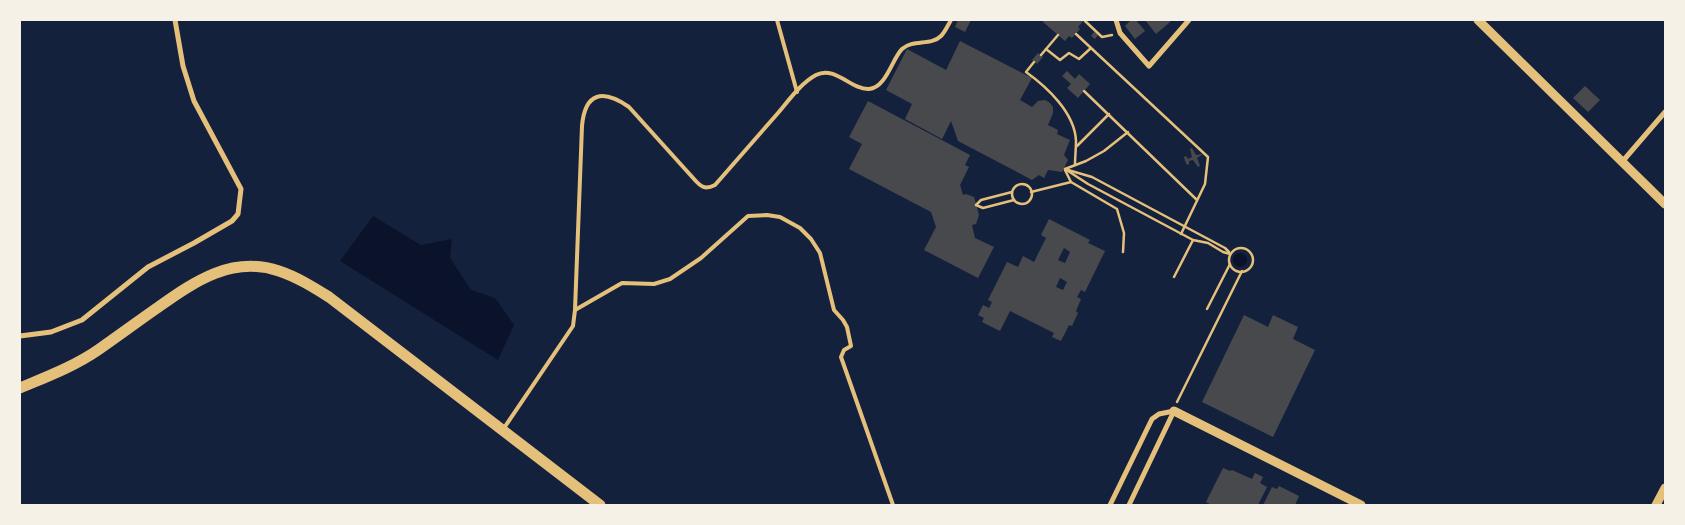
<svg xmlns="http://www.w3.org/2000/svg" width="1685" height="525" font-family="'Work Sans',sans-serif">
<rect width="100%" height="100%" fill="#14213d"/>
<g fill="#0b132b">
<polygon points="373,216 421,245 452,239 450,258 471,290 495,298 514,325 498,360 340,261"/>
<circle cx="1240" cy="260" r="7"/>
</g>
<g fill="#48494c" fill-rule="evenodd">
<polygon points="958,20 971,20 965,32 955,27"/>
<polygon points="1044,20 1084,20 1078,27 1080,29 1072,38 1069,36 1065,41 1043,22"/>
<polygon points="1131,20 1136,20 1145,31 1135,39 1125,26"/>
<polygon points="1145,20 1169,20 1170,22 1156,34"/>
<polygon points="1094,32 1098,35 1095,39 1091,36"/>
<polygon points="960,41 1032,78 1020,100 1032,107 1038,101 1045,100 1050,103 1053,107 1053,113 1048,125 1058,130 1057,134 1070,140 1064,155 1068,160 1062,172 1048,170 1044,178 1039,175 1032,180 958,141 951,121 942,139 905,119 912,104 886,90 907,49 946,70"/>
<polygon points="1038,53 1043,57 1037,64 1032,60"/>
<polygon points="1067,71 1075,79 1079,74 1090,84 1078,98 1067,88 1071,84 1062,76"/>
<polygon points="1585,86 1600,100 1588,112 1573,98"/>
<polygon points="868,101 970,155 965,165 969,167 960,185 963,195 966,194 974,197 979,215 976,224 972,225 975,238 994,247 978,278 924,250 936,227 931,212 849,169 862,144 849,137"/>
<polygon points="1192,148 1196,155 1203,154 1197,158 1200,166 1198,167 1193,160 1189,161 1189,164 1187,165 1185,161 1184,157 1186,156 1188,159 1192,157 1190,149"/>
<path d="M1049 219 1090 240 1088 243 1105 251 1085 292 1081 290 1077 297 1081 299 1076 311 1078 313 1072 326 1069 325 1061 341 1052 337 1054 333 1010 311 1000 331 982 322 984 318 978 315 983 305 989 308 992 302 988 300 1007 262 1018 267 1023 256 1034 262 1046 238 1041 235ZM1064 248 1070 252 1065 263 1058 260ZM1060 278 1067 282 1063 290 1056 287Z"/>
<polygon points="1244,315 1268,327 1273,315 1298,327 1293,339 1315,350 1273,437 1202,402"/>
<polygon points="1223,468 1230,471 1232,470 1252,479 1255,473 1263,477 1260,483 1267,487 1258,505 1212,505 1206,502"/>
<polygon points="1279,486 1299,496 1295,505 1263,505 1272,487 1277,489"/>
</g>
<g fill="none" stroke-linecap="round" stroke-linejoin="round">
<g stroke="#e5c07b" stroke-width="2.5">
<polyline points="1085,21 1102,37 1112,35"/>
<polyline points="1076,34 1208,157 1205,184 1181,234"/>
<polyline points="1046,49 1060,60 1069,53 1079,59 1091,48"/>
<polyline points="1041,55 1058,35"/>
<path d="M1034 62 1026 72C1047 87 1075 113 1076 141 1076 149 1075 157 1075 165"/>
<polyline points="1084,91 1197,200"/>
<polyline points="1077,146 1109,114"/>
<polyline points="1065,169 1088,184 1193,240 1208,243 1223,252 1230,254"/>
<polyline points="1065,169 1086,161 1104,151 1128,132"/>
<polyline points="1065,170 1071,182 1117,209 1124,233 1123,252"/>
<polyline points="1068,170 1092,177 1225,248 1229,252"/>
<circle cx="1022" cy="194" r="10"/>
<polyline points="1012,192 981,200 976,205 983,208 1014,200"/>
<polyline points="1031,192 1071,182"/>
<circle cx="1241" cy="260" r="12"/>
<polyline points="1174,277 1193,240"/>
<polyline points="1207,309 1230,264"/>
<polyline points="1177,402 1242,271"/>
</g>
<g stroke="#e5c07b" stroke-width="4">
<polyline points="777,20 797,92"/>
<polyline points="575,310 622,283 654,284 670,279 701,258 748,216 767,215 780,217 800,228 811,239 820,253 834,310 843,320 847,327 851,346 844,350 841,357 893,505"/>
<path d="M504 428 573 326 575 310 582 126C585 92 603 89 629 107L694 179C701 187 705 190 715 185 736 161 757 137 778 113 789 100 801 83 816 75 835 65 851 90 869 89 886 88 892 59 902 49 913 39 931 46 941 36 945 32 948 25 951 20"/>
</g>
<g stroke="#e5c07b" stroke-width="5">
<polyline points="1116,20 1120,33 1149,66 1189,20"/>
<polyline points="1622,162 1665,112"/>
<polyline points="20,336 51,332 82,320 148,267 194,243 232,221 238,214 241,189 194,101 183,66 175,20"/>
<polyline points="1110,505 1152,419 1159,414 1174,411"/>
<polyline points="1129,505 1174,411"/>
</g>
<g stroke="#e5c07b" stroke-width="9">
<polyline points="1478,20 1665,204"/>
<polyline points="1174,411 1361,505"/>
<polyline points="1656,505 1665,488"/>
</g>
<path stroke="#e5c07b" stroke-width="11" d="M20 388C46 377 75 366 98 350 118 336 137 322 157 308 194 282 231 255 279 271 297 277 313 287 329 297L600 505"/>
</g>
<rect width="1685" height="525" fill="none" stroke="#f6f1e7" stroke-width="42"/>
</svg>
